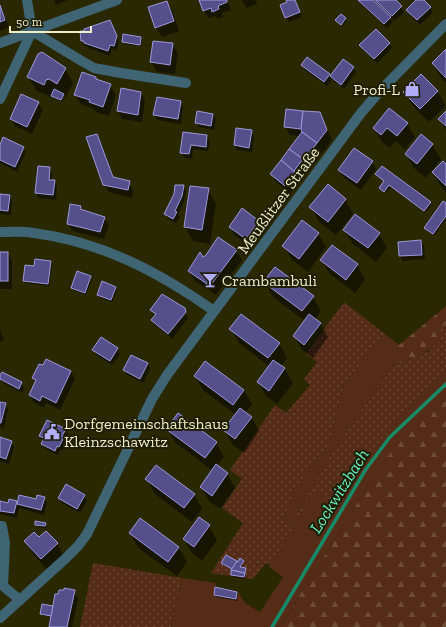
<svg xmlns="http://www.w3.org/2000/svg" width="446" height="627" font-family="'Zilla Slab',serif">
<defs>
<pattern id="forest-firs" width="22" height="20" patternUnits="userSpaceOnUse"><rect width="22" height="20" fill="#542c17"/><path d="M5 1l3.5 6h-7zM16 11l3.5 6h-7z" fill="#6d4b37"/></pattern>
<pattern id="park-dots" width="8" height="8" patternUnits="userSpaceOnUse"><rect width="8" height="8" fill="#542c17"/><path d="M2 2h.1M6 6h.1" fill="none" stroke="#6d4b37" stroke-width="1.8" stroke-linecap="round"/></pattern>
</defs>
<rect width="100%" height="100%" fill="#2a2800"/>
<g fill="#542c17">
<polygon points="385,334 399,345 392,367 335,448 291,523 283,517 290,507 293,490 329,445 344,384"/>
<polygon points="446,371 446,398 397,444 373,478 280,627 171,627 182,578 216,583 214,596 236,600 238,592 245,603 260,612 283,577 269,567 281,549 294,525 315,490 336,504 358,467 425,390"/>
</g>
<g fill="url(#forest-firs)">
<path d="M446 306V324C440 330 443 335 439 341 432 352 404 361 392 367L399 345Z"/>
<polygon points="446,398 446,627 280,627 373,478 397,443"/>
</g>
<g fill="url(#park-dots)">
<polygon points="344,302 385,334 344,384 329,445 293,490 290,507 283,517 291,523 335,448 392,367 429,351 439,341 442,327 446,324 446,371 425,390 358,467 335,504 315,491 294,525 281,549 271,565 266,563 253,579 211,573 243,523 222,508 242,479 230,470 275,405 286,413 310,385 304,379 317,362 306,354"/>
<polygon points="93,563 182,578 171,627 80,627"/>
</g>
<g fill="#0007">
<polygon points="54,0 68,0 56,5"/>
<polygon points="200,0 227,0 231,10 222,13 223,17 217,19 215,16 208,18 204,11"/>
<polygon points="242,0 256,0 257,4 246,8"/>
<polygon points="287,0 295,0 302,17 289,22 286,17 288,3"/>
<polygon points="360,0 394,0 401,7 404,12 395,21 388,15 393,22 387,28 362,5"/>
<polygon points="417,0 423,0 430,7 433,12 420,25 410,15 407,10"/>
<polygon points="167,2 173,12 179,31 162,37 156,27"/>
<polygon points="0,4 9,27 0,31"/>
<polygon points="341,15 347,21 342,26 338,22"/>
<polygon points="110,21 119,42 116,51 112,49 110,56 88,48 87,46 84,46 82,41 85,32"/>
<polygon points="140,38 142,40 141,46 125,44 123,42"/>
<polygon points="389,43 392,48 377,63 363,50 361,45"/>
<polygon points="172,44 178,54 175,74 157,72 151,62"/>
<polygon points="446,51 446,83 441,78 433,64"/>
<polygon points="343,60 353,67 356,72 344,89 334,81 332,79 327,86 305,70 302,65 329,75 330,77"/>
<polygon points="65,69 73,83 65,98 64,97 62,102 37,91 28,77"/>
<polygon points="96,78 97,80 110,85 116,95 109,116 96,112 94,109 81,104 75,94"/>
<polygon points="437,91 446,106 429,122 413,106 405,92"/>
<polygon points="141,93 145,100 142,122 122,119 118,111"/>
<polygon points="180,102 183,107 181,124 157,120 154,115"/>
<polygon points="38,103 43,110 32,134 15,126 11,119"/>
<polygon points="446,112 446,130 440,119"/>
<polygon points="319,113 325,124 332,140 310,169 307,167 298,179 299,180 290,193 276,182 272,175 301,136 290,135 285,127"/>
<polygon points="213,114 216,119 214,130 199,127 196,122"/>
<polygon points="407,123 415,137 405,149 395,141 390,148 382,142 374,128"/>
<polygon points="251,131 254,136 252,152 237,150 235,145"/>
<polygon points="184,133 207,136 210,141 208,151 193,149 192,159 184,157 181,152"/>
<polygon points="97,135 101,143 114,178 129,182 133,190 132,198 109,192 104,184"/>
<polygon points="421,135 432,145 441,159 426,178 414,168 406,154"/>
<polygon points="0,147 24,148 26,152 17,172 0,163"/>
<polygon points="372,162 376,169 361,190 344,178 339,170"/>
<polygon points="446,166 446,192 441,187 433,172"/>
<polygon points="39,167 49,168 52,173 51,181 54,181 57,186 56,200 39,198 36,193"/>
<polygon points="376,174 430,203 432,205 426,212 391,187 386,193 380,188 385,181 378,176"/>
<polygon points="183,186 186,191 184,201 178,215 180,217 176,223 168,219 165,214"/>
<polygon points="208,189 216,204 210,244 193,241 185,227"/>
<polygon points="0,195 9,196 12,201 11,215 0,214"/>
<polygon points="345,199 353,214 336,235 319,222 311,207"/>
<polygon points="446,205 446,219 435,235 427,230"/>
<polygon points="80,207 82,211 104,218 109,225 104,239 73,231 68,224"/>
<polygon points="259,221 263,229 250,246 234,235 230,227"/>
<polygon points="344,230 379,234 387,248 376,262 353,244"/>
<polygon points="318,233 326,247 308,272 292,260 284,246"/>
<polygon points="421,241 424,246 425,259 403,261 400,256 399,243"/>
<polygon points="236,250 242,260 216,295 195,281 189,271"/>
<polygon points="0,253 8,253 12,261 12,289 0,289"/>
<polygon points="321,260 357,265 365,279 355,293 330,274"/>
<polygon points="51,262 52,264 49,286 25,283 24,281 35,267"/>
<polygon points="90,276 92,279 86,295 73,290 72,288"/>
<polygon points="102,283 116,288 117,290 112,302 99,297 98,294"/>
<polygon points="265,283 313,297 321,311 315,320 320,323 328,337 313,358 302,350 294,336 305,321 273,297"/>
<polygon points="151,310 185,312 188,318 172,339 155,325 152,320 156,316"/>
<polygon points="231,329 279,343 287,358 281,366 285,369 293,383 277,404 266,396 258,382 270,367 239,343"/>
<polygon points="0,330 4,340 0,342"/>
<polygon points="117,349 120,354 112,365 96,355 94,350"/>
<polygon points="131,356 148,364 150,369 143,383 127,375 124,370"/>
<polygon points="71,371 75,379 60,410 46,403 44,408 34,403 30,395 36,382 34,378"/>
<polygon points="195,376 244,390 252,404 245,413 251,417 259,431 244,453 233,445 224,430 236,415 203,390"/>
<polygon points="0,377 21,383 24,388 22,393 3,383"/>
<polygon points="0,403 5,404 8,409 4,428 0,427"/>
<polygon points="167,429 216,443 224,457 217,466 227,474 235,488 220,509 209,501 201,487 213,471 176,443"/>
<polygon points="65,430 68,435 65,441 66,443 62,451 60,450 58,455 45,449 42,444 43,441 40,436"/>
<polygon points="0,438 11,442 14,447 9,464 0,461"/>
<polygon points="147,479 194,494 202,509 192,522 155,494"/>
<polygon points="84,496 87,501 80,513 62,503 59,498"/>
<polygon points="44,498 47,502 44,515 19,508 17,518 0,514 0,503 9,504 10,501 18,502 36,500"/>
<polygon points="45,524 46,526 46,528 37,527 36,525"/>
<polygon points="209,526 217,540 202,561 192,553 184,539"/>
<polygon points="130,533 179,548 187,562 177,576 138,548"/>
<polygon points="39,539 57,544 65,558 49,572 34,555 25,541"/>
<polygon points="243,561 244,563 241,568 245,569 246,571 245,579 233,577 232,575 233,570 223,565 222,563 238,563"/>
<polygon points="74,591 78,599 72,627 50,627 52,617 42,616 41,613 54,607"/>
<polygon points="237,593 238,595 237,601 216,597 215,595"/>
</g>
<g fill="none" stroke-linecap="round" stroke-linejoin="round">
<polyline stroke="#178b68" stroke-width="3.5" points="272,627 366,469 390,437 446,384"/>
</g>
<g fill="#554f8c" stroke="#9d99dc">
<polygon points="199,0 227,0 227,2 218,6 219,9 212,12 211,8 203,11"/>
<polygon points="286,0 295,0 300,12 285,18 280,5 287,2"/>
<polygon points="358,0 373,0 391,17 384,24"/>
<polygon points="375,0 396,0 402,6 392,16"/>
<polygon points="416,0 424,0 431,7 417,20 406,10"/>
<polygon points="167,1 174,21 155,28 148,7"/>
<polygon points="0,5 5,20 0,22"/>
<polygon points="341,14 346,18 341,25 335,20"/>
<polygon points="110,20 117,36 114,46 110,45 108,51 84,43 84,41 81,41 80,31 84,31 84,29"/>
<polygon points="376,29 390,43 374,59 359,45"/>
<polygon points="123,34 141,37 140,45 122,42"/>
<polygon points="153,41 173,43 170,65 150,62"/>
<polygon points="446,49 446,78 432,63"/>
<polygon points="42,52 66,68 57,84 49,79 46,80 44,85 27,77 38,54"/>
<polygon points="307,57 330,74 324,82 301,65"/>
<polygon points="343,59 354,67 341,85 330,76"/>
<polygon points="82,72 96,77 96,79 111,84 103,107 89,102 90,100 74,95"/>
<polygon points="421,74 438,91 420,109 403,92"/>
<polygon points="121,88 141,92 138,115 117,111"/>
<polygon points="54,89 64,94 61,100 51,96"/>
<polygon points="21,94 39,102 27,127 10,119"/>
<polygon points="157,97 181,101 178,119 153,115"/>
<polygon points="389,108 408,123 397,136 387,128 381,135 373,128"/>
<polygon points="286,109 303,111 301,129 284,127"/>
<polygon points="197,111 213,114 211,126 195,123"/>
<polygon points="303,111 320,112 327,130 317,143 302,132 301,129"/>
<polygon points="446,111 446,126 438,119"/>
<polygon points="236,128 252,130 249,148 234,145"/>
<polygon points="183,132 207,135 206,147 191,145 189,154 180,153"/>
<polygon points="302,132 317,143 304,160 289,149"/>
<polygon points="97,134 113,177 130,181 128,190 103,185 86,137"/>
<polygon points="421,134 433,144 417,164 405,154"/>
<polygon points="3,137 24,147 15,167 0,160 0,145"/>
<polygon points="354,148 373,161 357,183 338,170"/>
<polygon points="289,149 303,159 294,171 281,160"/>
<polygon points="281,160 295,172 285,186 270,174"/>
<polygon points="443,161 446,164 446,186 432,172"/>
<polygon points="38,166 50,167 49,180 55,180 53,195 35,193"/>
<polygon points="382,166 431,202 424,211 389,185 384,192 379,188 384,181 375,174"/>
<polygon points="328,184 346,199 328,222 309,207"/>
<polygon points="175,185 184,185 182,196 175,211 177,212 173,219 164,214 174,194"/>
<polygon points="190,186 209,188 202,230 184,227"/>
<polygon points="0,194 10,195 8,211 0,210"/>
<polygon points="443,201 446,203 446,216 433,234 424,228"/>
<polygon points="70,204 81,206 80,209 105,217 100,232 67,224"/>
<polygon points="242,208 259,221 246,239 229,227"/>
<polygon points="355,214 380,233 368,248 343,230"/>
<polygon points="302,220 319,233 299,259 282,246"/>
<polygon points="218,237 237,250 210,286 188,271 200,252 203,257 206,255"/>
<polygon points="421,240 422,255 399,256 398,242"/>
<polygon points="332,245 358,264 346,280 320,260"/>
<rect x="0" y="252" width="8" height="29"/>
<polygon points="35,259 51,261 48,284 23,281 25,265 34,266"/>
<polygon points="275,267 314,296 302,311 263,282"/>
<polygon points="77,271 91,276 85,293 71,288"/>
<polygon points="102,281 116,287 111,300 97,295"/>
<polygon points="162,294 185,308 186,312 168,334 151,320 156,314 150,310"/>
<polygon points="241,314 280,343 268,358 229,329"/>
<polygon points="309,314 321,323 304,345 293,336"/>
<polygon points="101,337 118,348 110,361 92,350"/>
<polygon points="131,355 148,363 140,379 123,370"/>
<polygon points="46,359 71,371 56,403 42,396 40,401 29,395 36,380 32,378 39,364 43,365"/>
<polygon points="273,360 285,368 269,391 257,382"/>
<polygon points="205,361 244,390 233,405 194,376"/>
<polygon points="2,372 22,382 19,389 0,379 0,375"/>
<polygon points="0,402 6,403 1,423 0,423"/>
<polygon points="240,408 252,417 235,439 223,430"/>
<polygon points="178,413 217,442 205,458 166,429"/>
<polygon points="47,420 66,429 62,436 64,437 59,447 57,446 55,451 41,444 44,438 39,436"/>
<polygon points="0,437 12,441 6,459 0,457"/>
<polygon points="216,464 228,473 212,496 200,487"/>
<polygon points="156,465 195,494 184,508 145,479"/>
<polygon points="66,484 85,495 77,509 58,498"/>
<polygon points="19,495 36,499 37,495 45,497 41,510 17,504"/>
<polygon points="9,499 17,501 14,513 0,511 0,501 8,503"/>
<polygon points="199,517 210,525 194,547 183,539"/>
<polygon points="140,518 179,547 168,562 129,533"/>
<polygon points="35,521 46,523 45,526 35,525"/>
<polygon points="46,531 58,543 41,559 24,541 34,532 39,537"/>
<polygon points="226,555 237,561 232,569 221,563"/>
<polygon points="240,558 244,561 240,567 246,568 245,573 231,570 237,561 238,562"/>
<polygon points="231,570 245,573 244,577 231,575"/>
<polygon points="215,587 237,592 236,599 214,595"/>
<polygon points="64,588 75,590 67,627 49,627 55,594 58,594 59,590 64,590"/>
<polygon points="42,604 53,606 51,616 40,614"/>
</g>
<g fill="none" stroke-linecap="round" stroke-linejoin="round">
<g stroke="#3f6474" stroke-width="10">
<polyline points="32,31 80,60 94,68 121,73 186,83"/>
<polyline points="0,43 117,0"/>
<polyline points="0,99 32,31 27,0"/>
<path d="M0 232C11 232 23 231 34 233 102 242 159 272 214 311"/>
<polyline points="0,526 2,526 5,543 3,586 20,600"/>
<polyline points="0,618 66,558 78,546 87,534 152,399 167,375 361,113 380,91 446,24"/>
</g>
</g>
<defs>
<symbol id="shop-bare" viewBox="-9 -9 18 18"><path d="M-5-2.5h2.3a2.7 3.5 0 0 1 5.4 0H5L5.5 6h-11ZM-1.5-2.5h3a1.5 2.3 0 0 0-3 0Z" fill="#b2adf9" stroke="#1f1e07" stroke-width="2.5" paint-order="stroke"/></symbol>
<symbol id="bar-bare" viewBox="-9 -9 18 18"><path d="M-6-5H6L.8 .8V4.5H3.5V6h-7V4.5H-.8V.8Z" fill="#b2adf9" stroke="#1f1e07" stroke-width="2.5" paint-order="stroke"/></symbol>
<symbol id="civic-bare" viewBox="-9 -9 18 18"><path d="M-.6-6.5H3V-4.5H.6V-3L4-1V1h2V6H-6V1h2V-1L-.6-3ZM-1.2 2.5V6h2.4V2.5Z" fill="#b2adf9" stroke="#1f1e07" stroke-width="2.5" paint-order="stroke"/></symbol>
</defs>
<g fill-rule="evenodd">
<use href="#shop-bare" x="401" y="78" width="22" height="22"/>
<use href="#bar-bare" x="199" y="269" width="22" height="22"/>
<use href="#civic-bare" x="41" y="421" width="22" height="22"/>
</g>
<g text-anchor="middle" stroke-width="4" stroke-linejoin="round" paint-order="stroke">
<g font-size="16" fill="#efeec9" stroke="#1f1e07" text-anchor="start">
<text x="400" y="95" text-anchor="end">Profi-L</text>
<text x="222" y="286">Crambambuli</text>
<text x="64" y="429">Dorfgemeinschaftshaus<tspan x="64" dy="18">Kleinzschawitz</tspan></text>
</g>
<g font-size="16" fill="#efeec9" stroke="#1f1e07">
<text transform="translate(278 200) rotate(-54)" y="6">Meußlitzer Straße</text>
</g>
<g font-size="17" font-style="italic" fill="#68f3c2" stroke="#1f1e07">
<text transform="translate(339 491) rotate(-58)" y="6">Lockwitzbach</text>
</g>
</g>
<path d="M10 26v6h81v-6" fill="none" stroke="#efeec9" stroke-width="2"/>
<text x="16" y="26" font-size="12" fill="#efeec9" stroke="#1f1e07" stroke-width="3" paint-order="stroke">50 m</text>
</svg>
